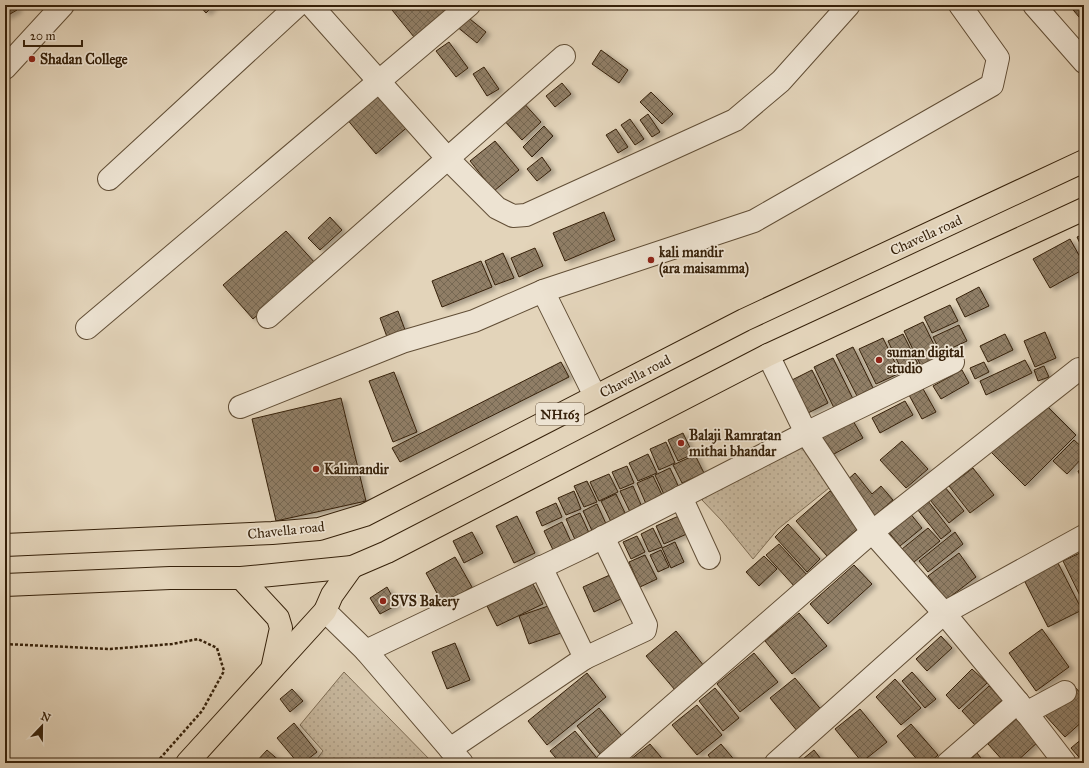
<svg xmlns="http://www.w3.org/2000/svg" width="1089" height="768" font-family="'IM FELL Great Primer',serif">
<defs>
<pattern id="park-dots" width="8" height="8" patternUnits="userSpaceOnUse"><rect width="8" height="8" fill="#c6b69c"/><path d="M2 2h.1M6 6h.1" fill="none" stroke="#ab9c85" stroke-width="1.8" stroke-linecap="round"/></pattern>
<pattern id="building-cross-hatch" width="8" height="8" patternUnits="userSpaceOnUse"><rect width="8" height="8" fill="#907e66"/><path d="M0 0l8 8M0 8l8-8" fill="none" stroke="#766752"/></pattern>
<filter id="shadow"><feDropShadow dx="4.5" dy="2.5" stdDeviation="2" flood-color="#0004"/></filter>
</defs>
<rect width="100%" height="100%" fill="#e3d4ba"/>
<filter id="stains"><feTurbulence type="fractalNoise" baseFrequency=".005" numOctaves="4"/><feColorMatrix values="0 0 0 0 .2 0 0 0 0 .09 0 0 0 0 .02 0 0 0 .5 -.17"/></filter>
<radialGradient id="worn" r=".72"><stop offset=".6" stop-color="#630" stop-opacity="0"/><stop offset="1" stop-color="#630" stop-opacity=".3"/></radialGradient>
<g fill="url(#park-dots)" stroke="#7e6c53">
<polygon points="802,442 829,488 778,529 753,559 722,521 702,500 713,489"/>
<polygon points="344,672 433,763 314,763 323,751 300,725"/>
</g>
<g fill="url(#building-cross-hatch)" stroke="#36210a" filter="url(#shadow)">
<polygon points="5,5 17,5 17,10 5,17"/>
<polygon points="199,5 214,5 206,13"/>
<polygon points="388,5 442,5 446,10 414,37"/>
<polygon points="1069,5 1084,5 1084,23"/>
<polygon points="465,15 486,32 477,43 456,26"/>
<polygon points="449,42 468,68 456,77 436,51"/>
<polygon points="601,50 628,70 619,83 592,64"/>
<polygon points="484,67 499,89 487,96 473,74"/>
<polygon points="562,83 571,94 555,107 546,96"/>
<polygon points="380,89 411,124 376,154 346,118"/>
<polygon points="651,92 673,114 662,124 640,102"/>
<polygon points="521,100 541,122 522,140 501,117"/>
<polygon points="648,114 660,132 652,137 640,120"/>
<polygon points="630,119 644,139 635,145 621,125"/>
<polygon points="544,126 553,136 532,157 523,147"/>
<polygon points="616,129 628,147 618,153 606,135"/>
<polygon points="495,141 519,170 494,191 470,161"/>
<polygon points="542,157 551,170 537,181 527,169"/>
<polygon points="604,212 615,240 565,261 553,233"/>
<polygon points="330,217 342,230 320,250 308,238"/>
<polygon points="286,231 316,264 253,319 223,285"/>
<polygon points="1084,234 1084,252 1077,237"/>
<polygon points="1070,239 1084,264 1084,269 1050,288 1033,259"/>
<polygon points="535,248 543,266 519,277 511,258"/>
<polygon points="503,253 514,278 495,285 485,261"/>
<polygon points="481,261 492,287 442,307 432,281"/>
<polygon points="979,287 989,306 965,317 956,299"/>
<polygon points="950,305 958,321 932,333 924,317"/>
<polygon points="398,311 408,338 390,345 380,318"/>
<polygon points="923,322 941,359 922,368 904,331"/>
<polygon points="959,325 967,341 941,353 933,337"/>
<polygon points="1045,332 1056,358 1035,367 1024,341"/>
<polygon points="903,334 920,368 904,375 888,341"/>
<polygon points="1005,334 1013,350 988,362 980,346"/>
<polygon points="883,338 900,373 876,384 859,349"/>
<polygon points="853,347 873,388 857,396 836,355"/>
<polygon points="833,358 853,399 834,408 814,367"/>
<polygon points="1025,360 1032,373 986,395 980,381"/>
<polygon points="561,362 569,377 400,462 392,448"/>
<polygon points="984,362 989,372 975,379 970,368"/>
<polygon points="1044,366 1049,377 1038,381 1034,370"/>
<polygon points="812,370 828,403 808,413 792,380"/>
<polygon points="962,370 969,383 941,399 933,386"/>
<polygon points="394,372 417,432 393,442 369,381"/>
<polygon points="922,387 936,412 922,419 909,395"/>
<polygon points="341,398 366,501 276,521 252,419"/>
<polygon points="905,401 913,415 880,433 872,418"/>
<polygon points="1042,401 1076,435 1025,486 991,452"/>
<polygon points="852,419 863,438 825,459 814,439"/>
<polygon points="683,433 693,454 678,461 668,440"/>
<polygon points="1074,440 1084,449 1084,456 1067,474 1053,461"/>
<polygon points="902,441 928,469 906,488 880,460"/>
<polygon points="666,442 675,463 659,470 650,449"/>
<polygon points="648,454 657,473 638,481 629,463"/>
<polygon points="695,455 704,473 682,483 673,465"/>
<polygon points="627,466 634,483 620,489 612,472"/>
<polygon points="670,468 682,494 667,501 655,475"/>
<polygon points="973,468 994,495 970,513 949,486"/>
<polygon points="1084,468 1084,484 1078,471"/>
<polygon points="855,473 872,494 881,486 893,500 873,517 844,483"/>
<polygon points="609,474 618,492 599,501 590,482"/>
<polygon points="653,476 663,497 646,504 637,483"/>
<polygon points="587,481 597,502 584,507 574,486"/>
<polygon points="633,486 642,507 630,512 620,491"/>
<polygon points="945,487 964,511 949,523 930,500"/>
<polygon points="574,491 581,509 566,515 558,498"/>
<polygon points="830,491 861,526 827,556 796,521"/>
<polygon points="616,494 626,515 611,522 601,501"/>
<polygon points="928,501 951,531 941,539 917,509"/>
<polygon points="556,503 562,517 542,526 536,512"/>
<polygon points="597,504 607,526 593,533 583,511"/>
<polygon points="909,512 922,528 900,546 887,530"/>
<polygon points="580,513 590,535 576,542 566,519"/>
<polygon points="681,515 689,533 664,544 656,526"/>
<polygon points="517,516 535,553 514,563 496,526"/>
<polygon points="562,522 572,544 554,552 544,531"/>
<polygon points="788,524 820,559 807,572 775,537"/>
<polygon points="653,528 662,547 649,552 641,534"/>
<polygon points="928,528 940,541 914,562 902,549"/>
<polygon points="472,532 483,553 464,563 453,541"/>
<polygon points="955,532 963,544 928,572 919,561"/>
<polygon points="637,536 645,552 631,559 623,542"/>
<polygon points="675,542 684,562 671,568 662,548"/>
<polygon points="779,544 808,576 795,587 766,555"/>
<polygon points="661,550 669,567 658,572 650,555"/>
<polygon points="1084,551 1084,604 1063,561"/>
<polygon points="959,553 976,577 946,600 928,576"/>
<polygon points="645,555 657,579 640,587 629,562"/>
<polygon points="764,556 777,569 759,586 746,572"/>
<polygon points="455,557 472,587 443,604 426,573"/>
<polygon points="1058,563 1082,610 1048,627 1024,580"/>
<polygon points="854,565 872,584 828,624 810,604"/>
<polygon points="612,574 623,598 594,612 583,587"/>
<polygon points="533,584 543,604 497,626 487,606"/>
<polygon points="387,587 397,605 380,614 370,598"/>
<polygon points="551,605 561,633 529,644 519,616"/>
<polygon points="1084,611 1084,622 1079,614"/>
<polygon points="799,613 827,646 792,674 765,641"/>
<polygon points="1042,629 1069,667 1036,691 1009,653"/>
<polygon points="676,631 704,666 675,690 646,656"/>
<polygon points="941,636 952,648 927,671 916,659"/>
<polygon points="455,643 470,680 447,689 432,652"/>
<polygon points="754,653 778,682 740,712 717,684"/>
<polygon points="972,669 987,683 959,709 946,695"/>
<polygon points="912,672 936,699 925,708 902,681"/>
<polygon points="587,673 606,697 547,745 528,721"/>
<polygon points="795,678 823,712 798,732 770,698"/>
<polygon points="895,679 921,708 901,725 876,697"/>
<polygon points="989,686 1002,700 975,725 962,711"/>
<polygon points="1075,687 1084,697 1084,720 1065,737 1044,714"/>
<polygon points="715,688 739,718 723,731 699,701"/>
<polygon points="292,689 303,701 290,712 280,699"/>
<polygon points="697,705 722,735 697,755 672,725"/>
<polygon points="599,708 626,741 604,759 577,726"/>
<polygon points="860,709 887,742 862,762 835,729"/>
<polygon points="1017,718 1039,741 1015,763 1005,763 988,744"/>
<polygon points="294,723 317,752 303,763 298,763 277,738"/>
<polygon points="911,724 938,755 929,763 920,763 897,736"/>
<polygon points="575,731 601,763 560,763 550,751"/>
<polygon points="1084,737 1084,763 1071,748"/>
<polygon points="650,744 666,763 626,763"/>
<polygon points="721,744 737,763 714,763 708,755"/>
<polygon points="267,750 282,763 255,763"/>
<polygon points="814,750 824,763 798,763"/>
<polygon points="977,753 985,763 966,763"/>
<polygon points="1044,758 1048,763 1038,763"/>
</g>
<g fill="none" stroke-linecap="round" stroke-linejoin="round">
<defs>
<g id="minor">
<polyline points="311,5 448,159 497,208 513,216 526,215 735,120 781,81 849,5"/>
<polyline points="1034,5 1084,62"/>
<polyline points="5,68 63,5"/>
<polyline points="109,179 298,5"/>
<polyline points="543,291 754,221 992,85 998,58 960,5"/>
<polyline points="268,317 564,56"/>
<polyline points="87,328 469,5"/>
<polyline points="768,355 806,433 872,532 944,613 1018,702 1065,763"/>
<polyline points="240,407 402,342 474,321 543,291 595,396"/>
<polyline points="681,497 709,558"/>
<polyline points="541,567 585,658"/>
<polyline points="325,611 366,651 462,763"/>
<polyline points="366,651 584,547 806,433 953,362"/>
<polyline points="1026,713 1065,692"/>
<polyline points="450,749 585,658 645,630 646,625 603,537"/>
<polyline points="607,763 872,532 1079,369"/>
<polyline points="776,763 944,613 1084,536"/>
<polyline points="948,763 1018,702"/>
</g>
<g id="major">
<polyline points="241,578 278,618 281,628 272,669"/>
<polyline points="187,763 325,611 332,595 352,567"/>
</g>
<g id="highway">
<polyline points="5,545 272,533 319,529 365,515 744,320 1084,161"/>
<polyline points="5,585 170,578 241,578 352,567 387,552 768,355 1084,209"/>
</g>
</defs>
<use href="#minor" stroke="#614e36" stroke-width="24"/>
<use href="#major" stroke="#36210a" stroke-width="24"/>
<use href="#highway" stroke="#36210a" stroke-width="24"/>
<polyline stroke="#36210a" stroke-width="2.5" stroke-dasharray="3 2" stroke-linecap="butt" points="5,644 110,649 172,644 198,639 217,648 224,671 202,711 156,763"/>
<use href="#minor" stroke="#ede3d2" stroke-width="22"/>
<use href="#major" stroke="#e3d4ba" stroke-width="22"/>
<use href="#highway" stroke="#e3d4ba" stroke-width="22"/>
</g>
<g fill="#8f2418" stroke="#ede3d2" stroke-width="1.5">
<circle cx="32" cy="59" r="4"/>
<circle cx="651" cy="260" r="4"/>
<circle cx="879" cy="360" r="4"/>
<circle cx="681" cy="443" r="4"/>
<circle cx="316" cy="469" r="4"/>
<circle cx="383" cy="601" r="4"/>
</g>
<g text-anchor="middle" stroke-width="3.5" stroke-linejoin="round" paint-order="stroke">
<rect fill="#ede3d2" stroke="#6d5b46" stroke-width="1" x="536" y="403" width="48" height="22" rx="3"/>
<g font-size="13" font-weight="bold" fill="#36210a">
<text x="560" y="419">NH163</text>
</g>
<g font-size="14" font-weight="bold" fill="#36210a" stroke="#ede3d2" text-anchor="start">
<text x="40" y="64">Shadan College</text>
<text x="659" y="257">kali mandir<tspan x="659" dy="16">(ara maisamma)</tspan></text>
<text x="887" y="357">suman digital<tspan x="887" dy="16">studio</tspan></text>
<text x="689" y="440">Balaji Ramratan<tspan x="689" dy="16">mithai bhandar</tspan></text>
<text x="324" y="474">Kalimandir</text>
<text x="391" y="606">SVS Bakery</text>
</g>
<g font-size="14" fill="#36210a" stroke="#ede3d2">
<text transform="translate(926 235) rotate(-25)" y="5">Chavella road</text>
<text transform="translate(635 376) rotate(-27)" y="5">Chavella road</text>
<text transform="translate(286 530) rotate(-6)" y="5">Chavella road</text>
</g>
</g>
<rect width="1089" height="768" fill="none" stroke="#e3d4ba" stroke-width="20"/>
<rect x="6" y="6" width="1077" height="756" fill="none" stroke="#36210a" stroke-width="2"/>
<rect x="10" y="10" width="1069" height="748" fill="none" stroke="#36210a"/>
<g transform="translate(42 726) rotate(22)" stroke="#ede3d2" stroke-width="3" paint-order="stroke">
<path d="M0-3L7 15L0 10L-7 15Z" fill="#36210a"/>
<text y="-6" font-size="11" font-weight="bold" text-anchor="middle" fill="#36210a">N</text>
</g>
<path d="M24 40v6h58v-6" fill="none" stroke="#36210a" stroke-width="2"/>
<text x="30" y="40" font-size="12" fill="#36210a" stroke="#ede3d2" stroke-width="3" paint-order="stroke">20 m</text>
<rect width="100%" height="100%" filter="url(#stains)"/>
<rect width="100%" height="100%" fill="url(#worn)"/>
</svg>
